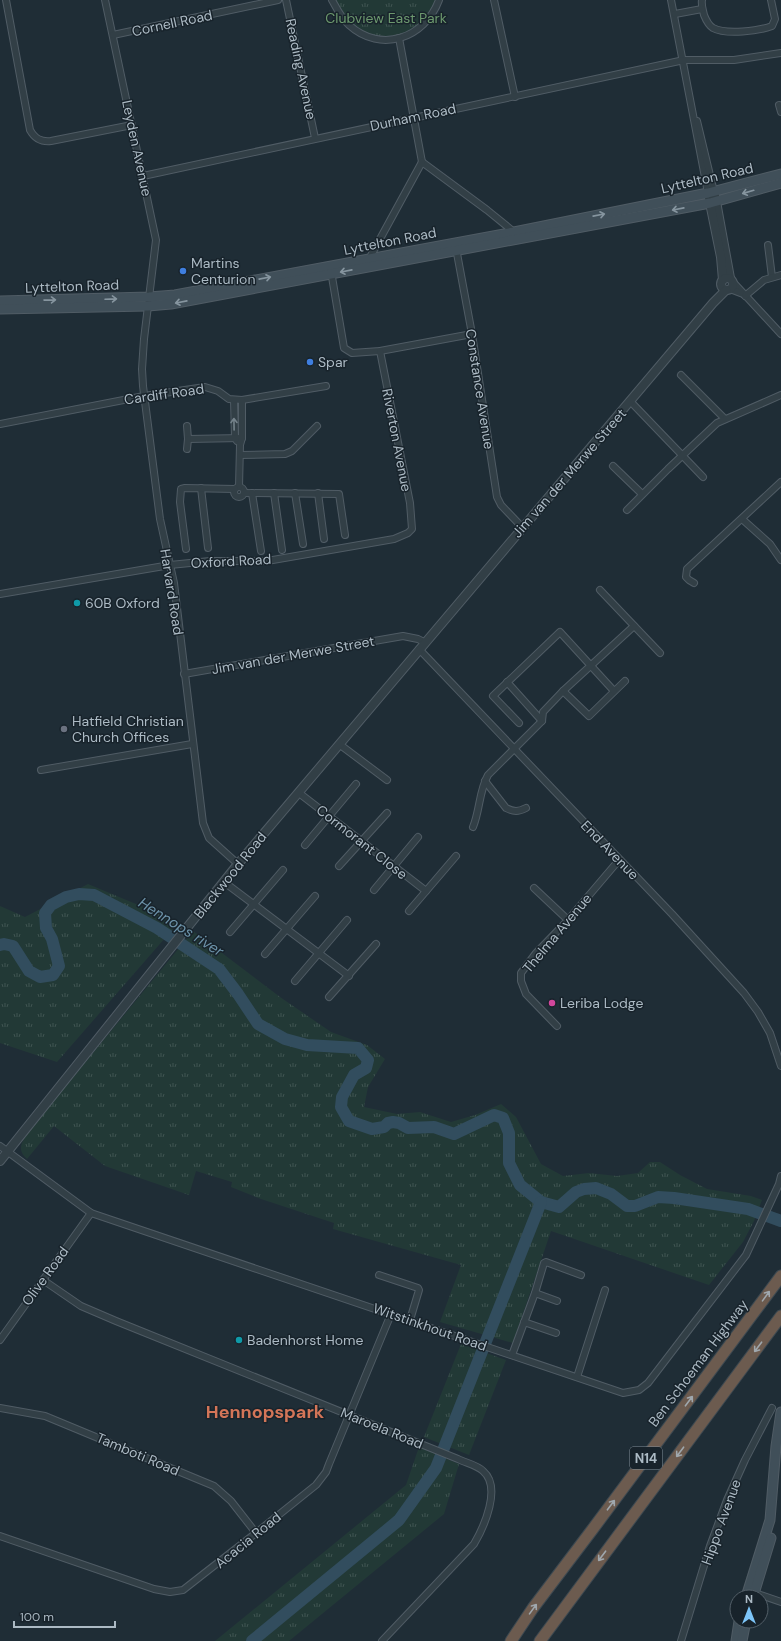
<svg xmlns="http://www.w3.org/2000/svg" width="781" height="1641" font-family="'DM Sans',sans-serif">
<defs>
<pattern id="grass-tufts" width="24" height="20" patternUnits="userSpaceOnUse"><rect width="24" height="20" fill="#223936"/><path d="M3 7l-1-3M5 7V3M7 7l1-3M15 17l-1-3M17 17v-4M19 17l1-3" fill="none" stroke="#3f5451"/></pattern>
</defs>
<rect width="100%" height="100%" fill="#1f2d36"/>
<g fill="url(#grass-tufts)">
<path d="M336 0H435C427 39 370 48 346 19 342 14 339 6 336 0Z"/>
<polygon points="88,884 179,922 57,1062 0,1043 0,906 25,917"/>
<path d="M193 931 280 997 331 1032 367 1045 385 1059 368 1087 364 1107 397 1114 420 1112 451 1122 475 1115 501 1104 516 1117 541 1164 563 1176 589 1173 617 1176 638 1173 650 1162H660L680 1175 707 1189 751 1196 762 1200 754 1221 743 1242 709 1285 551 1231 513 1343 440 1322 461 1265 333 1229 334 1223 261 1199 231 1187 232 1182 196 1171 189 1195 105 1166 54 1126 27 1159C24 1156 21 1153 21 1148 21 1139 37 1122 42 1115Z"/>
<polygon points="461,1344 506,1360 469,1455 424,1437"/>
<polygon points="419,1447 459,1464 444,1514 289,1641 215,1641 406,1485"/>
</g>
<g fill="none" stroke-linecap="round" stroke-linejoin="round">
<g stroke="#324d5e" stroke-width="12">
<polyline points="0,945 4,944 13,946 29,971 40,977 53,975 59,966 52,939 46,928 45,913 51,905 66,897 79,894 94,895 157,928 219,969 238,994 258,1024 285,1039 307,1045 358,1048 368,1060 366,1068 354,1075 342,1097 341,1107 349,1121 372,1129 384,1127 388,1123 393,1122 399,1123 408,1128 434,1127 454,1134 494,1115 503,1118 509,1133 509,1163 520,1185 541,1202 559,1207 576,1192 584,1189 596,1188 611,1194 627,1206 635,1206 658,1197 674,1198 748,1209 781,1221"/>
<polyline points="252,1641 399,1520 436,1468 541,1202"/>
</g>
<defs>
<g id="minor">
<path d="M6 0 30 130C35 139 41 142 51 141L132 125"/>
<polyline points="105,0 156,240 144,339 142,369 143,386 160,519 174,583 203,823 209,838 238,864"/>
<polyline points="286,0 315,138"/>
<path d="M332 0C337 9 341 18 349 25 381 54 425 38 439 0"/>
<polyline points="494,0 515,97"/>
<polyline points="671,0 708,193"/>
<path d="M702 0C701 5 703 10 704 15 706 20 708 25 713 28 726 35 759 31 772 26L775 19 771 0"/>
<polyline points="675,14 702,9"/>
<polyline points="113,35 278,0"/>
<polyline points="399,38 422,162"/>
<polyline points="779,105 781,112"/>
<polyline points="697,121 714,192"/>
<polyline points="422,162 487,210 514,232"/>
<polyline points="143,176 684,60 734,60 781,53"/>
<polyline points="768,245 772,277"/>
<polyline points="456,248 472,334 497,497 501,505 522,527"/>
<polyline points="368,261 422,162"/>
<polyline points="331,271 344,348 352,353 380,351 472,334"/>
<polyline points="733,282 781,334"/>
<polyline points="730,289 743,294"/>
<polyline points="745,296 764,280 781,275"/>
<polyline points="681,375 725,419"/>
<polyline points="234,400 235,438 237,441"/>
<polyline points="630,401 703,477"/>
<polyline points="0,424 144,396 205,387 218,391 229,399 242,400 326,386"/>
<polyline points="187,426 188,439 242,438"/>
<polyline points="187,449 188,439"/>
<polyline points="240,455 285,454 292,451 317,426"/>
<polyline points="613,466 642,494"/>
<circle cx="239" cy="492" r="5"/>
<polyline points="239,487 240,445 242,438 242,400"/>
<polyline points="201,488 208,548"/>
<polyline points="244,493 339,494 345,535"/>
<polyline points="252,493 261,551"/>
<polyline points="274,493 282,550"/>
<polyline points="295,493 303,544"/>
<polyline points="318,493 324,539"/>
<polyline points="627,510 668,469 717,423 781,395"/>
<polyline points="742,519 770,544 781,560"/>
<polyline points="186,549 180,502 181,489 185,488 235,489"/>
<polyline points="694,583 689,580 686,577 687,569 781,482"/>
<polyline points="600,590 660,653"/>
<polyline points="0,594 170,565 210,561 267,561 394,539 408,533 412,529 410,503 380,351"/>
<polyline points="419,649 672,914 744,993 758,1012 770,1033 781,1066"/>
<polyline points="184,674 403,636 418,639 424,642"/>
<polyline points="507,682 542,721"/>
<polyline points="563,691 589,716 625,681"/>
<polyline points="519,723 493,696 560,632 614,691"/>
<polyline points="339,744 387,780"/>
<polyline points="41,770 192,744"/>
<path d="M485 781 506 808C514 812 518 812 526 808"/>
<polyline points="299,793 426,891"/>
<path d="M473 827C480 810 479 791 488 775L542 721 543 712 563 691 634 626"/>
<polyline points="305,845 356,784"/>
<polyline points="339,866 387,813"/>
<polyline points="224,882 349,976"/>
<polyline points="534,888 568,920"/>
<polyline points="374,890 418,837"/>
<polyline points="409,911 456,856"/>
<polyline points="230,932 283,870"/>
<polyline points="265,954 315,896"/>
<polyline points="295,981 347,920"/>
<polyline points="329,997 376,944"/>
<polyline points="557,1026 526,994 521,981 521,973 536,953 568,920 619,860"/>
<polyline points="0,1146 91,1213 623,1393 639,1390 648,1383 746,1255 779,1184 781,1176"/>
<polyline points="379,1275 418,1288 419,1290 410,1320"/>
<path d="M43 1280 81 1306 116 1321 458 1459C466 1463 477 1465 483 1471 502 1487 484 1527 474 1544L382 1641"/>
<polyline points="535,1293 557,1301"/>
<polyline points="524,1322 556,1333"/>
<polyline points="0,1340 91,1213"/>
<polyline points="512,1355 535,1293 544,1263 546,1262 581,1275"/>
<polyline points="577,1377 605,1290"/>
<polyline points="0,1408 45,1416 214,1486 231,1501 256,1533"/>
<polyline points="0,1536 154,1589 170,1592 183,1590 256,1533 316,1485 326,1472 329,1464 391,1314"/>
<polyline points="752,1592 781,1602"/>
<polyline points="681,1641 710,1546 727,1500 745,1460 772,1408"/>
</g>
<g id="tertiary">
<polyline points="715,196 730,278"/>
<polyline points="709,198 721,257 723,280"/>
<circle cx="727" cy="284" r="6"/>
<polyline points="0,1161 238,864 713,303 726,290"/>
</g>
<g id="secondary">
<polyline points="0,301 149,297 175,295 514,232 708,193 781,174"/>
<polyline points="0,309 148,306 171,304 710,203 781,183"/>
<polyline points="746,1597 770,1520 776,1446 781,1412"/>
<polyline points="753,1597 771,1538"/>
<polyline points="736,1641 739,1621"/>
<polyline points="742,1641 746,1621"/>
</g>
<g id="motorway">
<polyline points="511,1641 533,1608 592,1530 781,1276"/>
<polyline points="540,1641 781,1316"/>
</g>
</defs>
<use href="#minor" stroke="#505c65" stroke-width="8"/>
<use href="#tertiary" stroke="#505c65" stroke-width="10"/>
<use href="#secondary" stroke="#505c65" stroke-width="11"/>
<use href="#motorway" stroke="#3d4951" stroke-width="13"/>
<use href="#minor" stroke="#323f46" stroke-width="6"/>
<use href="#tertiary" stroke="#323f46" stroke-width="8"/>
<use href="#secondary" stroke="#404f59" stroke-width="9"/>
<use href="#motorway" stroke="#6c5b4f" stroke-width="11"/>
</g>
<defs><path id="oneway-shaft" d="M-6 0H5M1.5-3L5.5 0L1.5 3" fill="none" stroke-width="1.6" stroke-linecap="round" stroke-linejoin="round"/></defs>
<g stroke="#86959f">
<use href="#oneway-shaft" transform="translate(748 192) rotate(164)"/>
<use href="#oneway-shaft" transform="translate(678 209) rotate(169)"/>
<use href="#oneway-shaft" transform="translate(599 215) rotate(-11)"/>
<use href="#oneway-shaft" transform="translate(346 271) rotate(169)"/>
<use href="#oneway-shaft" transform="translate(265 278) rotate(-11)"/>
<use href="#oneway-shaft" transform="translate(111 299) rotate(-2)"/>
<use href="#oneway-shaft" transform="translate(50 300) rotate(-1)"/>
<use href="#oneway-shaft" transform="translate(181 302) rotate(169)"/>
</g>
<use stroke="#75838b" href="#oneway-shaft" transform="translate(234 424) rotate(-91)"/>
<g stroke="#9fa7ad">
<use href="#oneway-shaft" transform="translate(766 1296) rotate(-54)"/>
<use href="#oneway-shaft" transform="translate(758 1347) rotate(127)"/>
<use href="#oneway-shaft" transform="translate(689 1401) rotate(-53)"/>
<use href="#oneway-shaft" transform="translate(680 1452) rotate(127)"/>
<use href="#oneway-shaft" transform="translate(611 1505) rotate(-53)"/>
<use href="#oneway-shaft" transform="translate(602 1556) rotate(127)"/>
<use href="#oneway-shaft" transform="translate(533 1609) rotate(-54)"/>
</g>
<g fill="#3f7fe0" stroke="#18232b" stroke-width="1.5">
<circle cx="183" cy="271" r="4"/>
<circle cx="310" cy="362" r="4"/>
</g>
<g fill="#0f9aa8" stroke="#18232b" stroke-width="1.5">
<circle cx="77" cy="603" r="4"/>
<circle cx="239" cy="1340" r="4"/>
</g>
<circle fill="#6b7280" stroke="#18232b" stroke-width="1.5" cx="64" cy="729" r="4"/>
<circle fill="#d1479c" stroke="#18232b" stroke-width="1.5" cx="552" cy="1003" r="4"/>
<g text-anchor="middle" stroke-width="3" stroke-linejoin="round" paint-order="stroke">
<rect fill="#18232b" stroke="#808d96" stroke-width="1" x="630" y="1447" width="32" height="22" rx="3"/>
<g font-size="13" font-weight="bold" fill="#acbac4">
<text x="646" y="1463">N14</text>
</g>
<g font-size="14" fill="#6c986e" stroke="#18232b">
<text x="386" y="23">Clubview East Park</text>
</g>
<g font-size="14" fill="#acbac4" stroke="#18232b">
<text transform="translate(172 23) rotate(-12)" y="5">Cornell Road</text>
<text transform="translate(301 69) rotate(78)" y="5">Reading Avenue</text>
<text transform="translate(413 117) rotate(-12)" y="5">Durham Road</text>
<text transform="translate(137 148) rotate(78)" y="5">Leyden Avenue</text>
<text transform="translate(707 178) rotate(-13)" y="5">Lyttelton Road</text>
<text transform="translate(390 241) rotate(-11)" y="5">Lyttelton Road</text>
<text transform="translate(72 286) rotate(-2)" y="5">Lyttelton Road</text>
<text transform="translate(480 389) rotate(81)" y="5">Constance Avenue</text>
<text transform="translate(164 394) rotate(-8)" y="5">Cardiff Road</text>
<text transform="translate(397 440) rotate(79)" y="5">Riverton Avenue</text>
<text transform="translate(569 473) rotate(-49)" y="5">Jim van der Merwe Street</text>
<text transform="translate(231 561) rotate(-3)" y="5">Oxford Road</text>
<text transform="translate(172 592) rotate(81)" y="5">Harvard Road</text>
<text transform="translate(293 655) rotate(-10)" y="5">Jim van der Merwe Street</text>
<text transform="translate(362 842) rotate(38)" y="5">Cormorant Close</text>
<text transform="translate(610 850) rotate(46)" y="5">End Avenue</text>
<text transform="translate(230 875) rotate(-51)" y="5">Blackwood Road</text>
<text transform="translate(557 933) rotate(-50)" y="5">Thelma Avenue</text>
<text transform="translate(45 1276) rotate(-54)" y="5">Olive Road</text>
<text transform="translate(430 1327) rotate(19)" y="5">Witstinkhout Road</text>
<text transform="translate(698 1363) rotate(-53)" y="5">Ben Schoeman Highway</text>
<text transform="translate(382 1428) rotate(22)" y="5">Maroela Road</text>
<text transform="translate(138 1454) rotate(23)" y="5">Tamboti Road</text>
<text transform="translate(721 1522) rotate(-70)" y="5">Hippo Avenue</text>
<text transform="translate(248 1540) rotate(-39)" y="5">Acacia Road</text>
</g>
<g font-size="14" fill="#acbac4" stroke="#18232b" text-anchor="start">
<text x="191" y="268">Martins<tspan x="191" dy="16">Centurion</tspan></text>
<text x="318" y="367">Spar</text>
<text x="85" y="608">60B Oxford</text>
<text x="72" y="726">Hatfield Christian<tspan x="72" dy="16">Church Offices</tspan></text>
<text x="560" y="1008">Leriba Lodge</text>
<text x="247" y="1345">Badenhorst Home</text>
</g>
<g font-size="15" font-style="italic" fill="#6c92a8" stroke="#18232b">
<text transform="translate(181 927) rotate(32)" y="5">Hennops river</text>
</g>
<g font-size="18" font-weight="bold" fill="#d37558" stroke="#18232b">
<text x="265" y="1418">Hennopspark</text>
</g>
</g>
<g transform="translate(749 1609)"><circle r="19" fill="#18232b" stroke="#535f68"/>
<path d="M0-3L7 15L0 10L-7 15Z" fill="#7dc5f8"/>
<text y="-6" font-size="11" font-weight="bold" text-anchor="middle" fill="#acbac4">N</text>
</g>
<path d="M14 1621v6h101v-6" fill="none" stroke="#acbac4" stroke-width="2"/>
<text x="20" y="1621" font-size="12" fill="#acbac4" stroke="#18232b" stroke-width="3" paint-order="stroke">100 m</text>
</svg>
